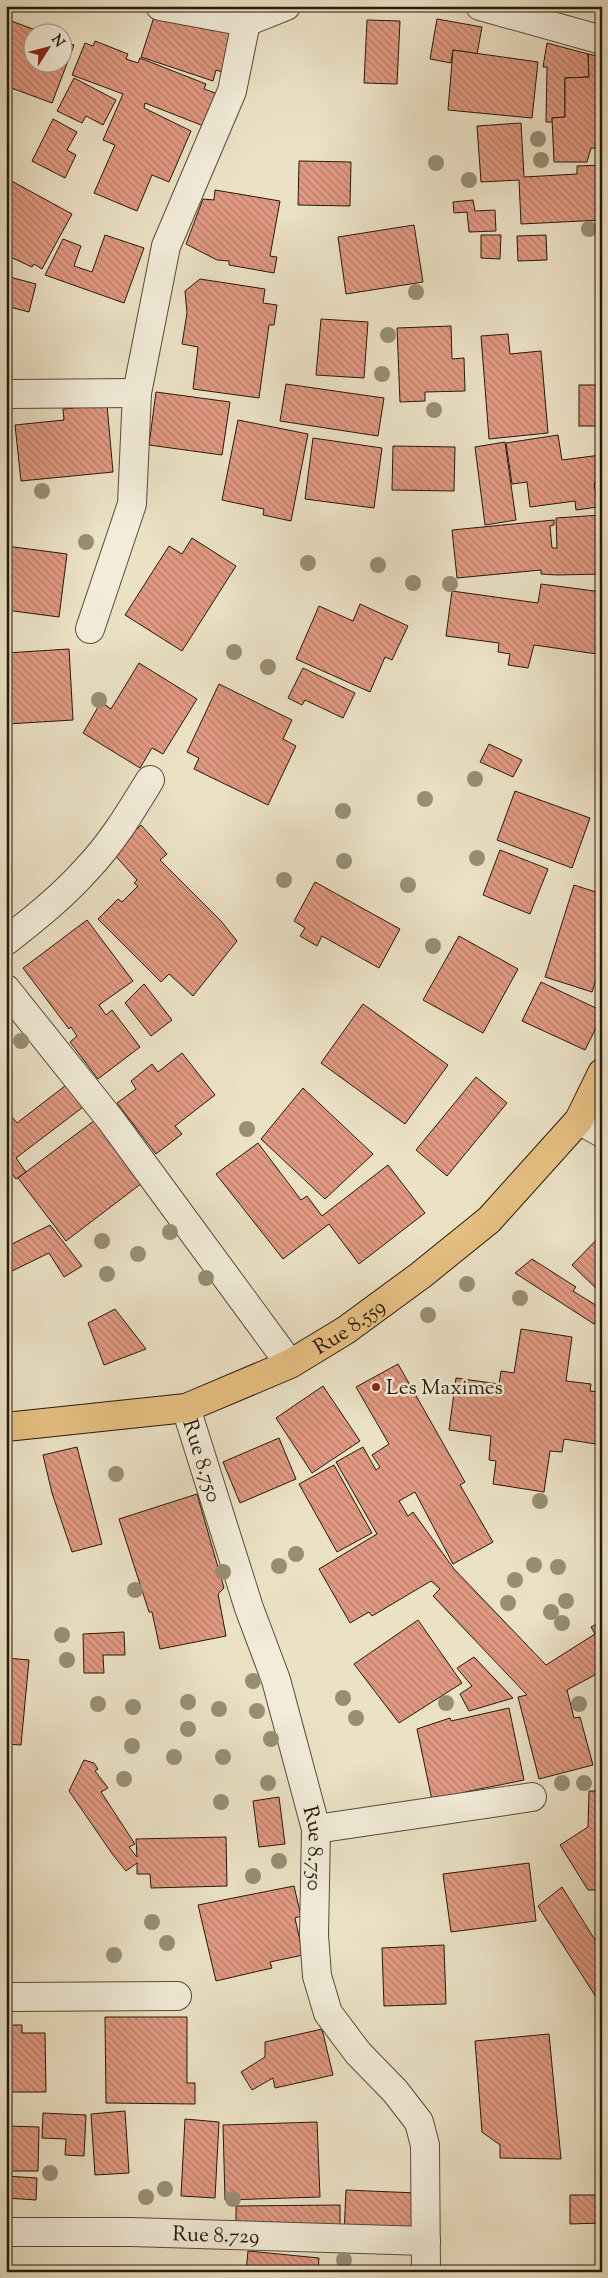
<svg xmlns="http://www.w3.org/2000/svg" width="608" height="2278" font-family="'Sorts Mill Goudy',serif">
<defs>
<pattern id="building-back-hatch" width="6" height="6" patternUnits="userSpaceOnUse" patternTransform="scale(1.25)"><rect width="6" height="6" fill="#e19982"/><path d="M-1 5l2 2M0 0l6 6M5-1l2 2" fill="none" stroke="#b67c69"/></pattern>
</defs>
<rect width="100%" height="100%" fill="#ebe1c5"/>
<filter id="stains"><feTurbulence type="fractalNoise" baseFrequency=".004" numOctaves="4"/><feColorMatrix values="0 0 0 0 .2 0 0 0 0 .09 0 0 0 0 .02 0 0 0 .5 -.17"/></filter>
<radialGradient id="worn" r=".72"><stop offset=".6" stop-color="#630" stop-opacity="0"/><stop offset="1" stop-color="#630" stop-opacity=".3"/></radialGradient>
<g fill="url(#building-back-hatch)" stroke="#25190a">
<polygon points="154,17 232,30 222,72 216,70 213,81 141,57"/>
<polygon points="6,19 41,32 32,32 32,62 62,62 62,41 74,45 52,103 6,86"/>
<polygon points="437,19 482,27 477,54 453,50 451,63 430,59"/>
<polygon points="367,20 400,21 397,84 364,83"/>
<polygon points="95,41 128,54 126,59 138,63 140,58 206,84 204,89 218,94 206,127 145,103 144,108 191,131 169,182 152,175 137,211 94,193 115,145 103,140 123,94 72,75 85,43 93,46"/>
<polygon points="547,43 588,54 589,77 565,78 565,117 552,118 553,122 546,122 547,67 543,67"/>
<polygon points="453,50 538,62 532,118 448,110"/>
<polygon points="588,54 602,57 602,148 591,148 587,162 554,162 552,118 565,117 565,78 589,77"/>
<polygon points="74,78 116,100 103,125 86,116 82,123 57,111"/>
<polygon points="53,119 77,132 67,150 76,155 65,178 32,161"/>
<polygon points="521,123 524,177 577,174 577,166 602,165 602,220 521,224 519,180 481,182 477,126"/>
<polygon points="299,161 351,162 350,206 298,205"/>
<polygon points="6,178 72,214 42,269 34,264 32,267 6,255"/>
<polygon points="215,190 280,201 270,256 277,257 274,273 229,265 229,261 217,260 186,244 203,199 214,200"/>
<polygon points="473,200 475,211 495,210 496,231 469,232 467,212 454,213 453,202"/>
<polygon points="414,225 423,282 346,294 338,237"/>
<polygon points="105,235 144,248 124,303 45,275 63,239 81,246 74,266 92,272"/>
<polygon points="481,235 501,235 500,259 481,258"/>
<polygon points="546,235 547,260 518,261 517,236"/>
<polygon points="6,276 36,284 29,312 6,306"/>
<polygon points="200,279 265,289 263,303 277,305 274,325 269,325 259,398 193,389 198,347 182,344 187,313 185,291"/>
<polygon points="321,319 368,322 364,378 316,375"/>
<polygon points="451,326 452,359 464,358 465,391 425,392 425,401 400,402 397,328"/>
<polygon points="508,334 510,354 541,351 548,433 489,439 481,336"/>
<polygon points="286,384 384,398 378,436 280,421"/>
<rect x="579" y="385" width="23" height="41"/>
<polygon points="156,392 230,402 222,455 149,445"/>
<polygon points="107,405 113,472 21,481 15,425 64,420 63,409"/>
<polygon points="238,420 308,434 291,521 263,515 264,509 222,500"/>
<polygon points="558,435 562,460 601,455 602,482 594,483 598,507 576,510 575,501 530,507 527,482 512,484 506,443"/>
<polygon points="313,438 382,448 374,508 305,499"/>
<polygon points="505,442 516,520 485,525 475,447"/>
<polygon points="393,446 455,447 454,491 392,490"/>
<polygon points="602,515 602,574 557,575 541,574 541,570 457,578 452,530 554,520 554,525 550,526 552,548 557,548 556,518"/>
<polygon points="192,538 236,566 182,651 125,615 169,546 182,554"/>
<polygon points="6,546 67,554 59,617 6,610"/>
<polygon points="541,584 602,592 602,618 597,654 534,645 528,668 508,665 510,654 498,652 499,643 446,636 452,591 538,603"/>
<polygon points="360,604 408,626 392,660 385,657 370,692 296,659 319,606 353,621"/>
<polygon points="69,649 73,720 7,724 6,653"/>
<polygon points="139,663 197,699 163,754 152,748 140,768 83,733 101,702 111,709"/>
<polygon points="303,668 355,693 343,718 305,700 302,705 288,698"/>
<polygon points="599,679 602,679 602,711 597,711"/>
<polygon points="219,684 292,720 283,739 296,746 268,805 194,769 199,758 187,752"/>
<polygon points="489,744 522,760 513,777 480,762"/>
<polygon points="515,791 590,818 572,868 497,840"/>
<polygon points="141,825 167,854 160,860 221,921 237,941 193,996 169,974 161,982 98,919 118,899 122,902 138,886 134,883 137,880 113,853"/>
<polygon points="500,850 548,869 530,914 483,895"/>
<polygon points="315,882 400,929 379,968 322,936 317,946 300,936 305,928 294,921"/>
<polygon points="574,885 602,894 602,960 592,992 545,977"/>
<polygon points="87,920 133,981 99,1005 106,1015 112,1010 140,1047 98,1079 70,1042 77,1036 71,1027 69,1029 23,968"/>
<polygon points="459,936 518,969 483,1033 423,1000"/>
<polygon points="541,982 602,1011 602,1016 585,1050 522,1021"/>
<polygon points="144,984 172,1020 151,1036 125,1003"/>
<polygon points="363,1004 448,1065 405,1124 321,1063"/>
<polygon points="182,1053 215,1095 175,1126 182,1134 156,1154 117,1103 136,1089 131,1081 152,1064 158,1072"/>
<polygon points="476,1077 507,1103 447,1176 416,1150"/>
<polygon points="70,1082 87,1104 16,1158 26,1172 16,1179 6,1166 6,1110 17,1123"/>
<polygon points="303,1088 373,1154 325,1199 261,1139"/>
<polygon points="95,1120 142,1183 66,1241 18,1178"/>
<polygon points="258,1143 301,1200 307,1196 322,1216 388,1165 425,1213 359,1264 329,1224 283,1259 216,1174"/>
<polygon points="50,1225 82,1266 64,1277 49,1253 6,1274 6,1247"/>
<polygon points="602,1234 602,1294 572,1265"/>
<polygon points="532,1259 576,1287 573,1291 602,1309 602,1314 594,1324 515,1273"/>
<polygon points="115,1309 146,1349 104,1365 88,1323"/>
<polygon points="521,1329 572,1337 566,1381 591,1384 590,1391 602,1392 602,1445 564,1439 562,1452 550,1451 544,1492 493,1484 496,1461 489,1460 491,1436 449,1430 456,1378 499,1384 501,1371 514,1373"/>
<polygon points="398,1364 465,1482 460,1485 493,1542 453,1564 415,1492 399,1501 408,1516 413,1512 454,1569 546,1665 595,1634 591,1627 602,1621 602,1671 567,1690 574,1718 580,1717 593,1765 539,1779 518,1697 527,1695 433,1596 440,1589 431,1581 372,1616 369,1612 350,1623 319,1569 377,1534 336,1462 363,1447 376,1470 380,1467 372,1455 389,1444 356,1387"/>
<polygon points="323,1386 360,1441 312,1473 276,1418"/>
<polygon points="279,1438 296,1479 240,1503 223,1462"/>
<polygon points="77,1447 102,1544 72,1552 52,1493 43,1455"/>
<polygon points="334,1465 372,1533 337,1552 299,1484"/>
<polygon points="197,1494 224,1588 218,1594 226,1636 160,1649 152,1612 149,1612 119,1519"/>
<polygon points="418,1620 462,1683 399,1723 354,1664"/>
<polygon points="124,1632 125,1655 103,1655 104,1673 84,1673 83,1634"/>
<polygon points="6,1651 7,1658 29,1660 21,1745 6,1744"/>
<polygon points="474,1657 513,1698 469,1711 460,1694 472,1686 457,1668"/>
<polygon points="509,1708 524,1780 465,1792 465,1797 432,1800 417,1729 450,1718 451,1721"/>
<polygon points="84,1760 94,1763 98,1769 95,1771 108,1788 101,1792 135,1844 129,1847 137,1857 136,1839 226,1837 227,1886 151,1888 150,1874 137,1874 137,1863 126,1871 113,1855 69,1791"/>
<polygon points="589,1791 602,1791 602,1890 588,1890 560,1845 588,1827"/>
<polygon points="279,1797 285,1844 259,1847 253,1801"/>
<polygon points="529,1863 536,1921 451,1932 443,1874"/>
<polygon points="294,1886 301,1916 295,1918 303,1955 270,1962 272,1968 216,1981 198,1905"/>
<polygon points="562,1887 595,1940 602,1935 602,1993 596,1997 538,1906"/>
<polygon points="444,1945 446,2004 384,2006 382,1948"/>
<polygon points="105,2017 187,2017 187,2083 195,2083 195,2104 106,2103"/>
<polygon points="6,2025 22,2025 22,2033 45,2033 46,2092 6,2092"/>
<polygon points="322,2029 333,2075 275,2088 273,2078 252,2090 241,2072 265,2057 265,2042"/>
<polygon points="549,2034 561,2159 500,2158 500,2145 482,2132 475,2041"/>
<polygon points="125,2111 129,2173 95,2175 91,2114"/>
<polygon points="43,2113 86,2115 84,2156 65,2155 66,2139 42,2138"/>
<polygon points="185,2119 219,2122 215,2198 181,2196"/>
<polygon points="317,2122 320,2197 225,2200 223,2125"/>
<polygon points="6,2126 39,2127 38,2171 6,2171"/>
<polygon points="6,2176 37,2178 36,2200 6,2198"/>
<polygon points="346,2190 417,2193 415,2236 344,2234"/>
<polygon points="570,2195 602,2195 602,2223 570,2224"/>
<polygon points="340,2205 340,2233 236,2234 236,2206"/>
<polygon points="248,2251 319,2258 318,2272 246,2272"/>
<polygon points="120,2267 170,2268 170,2272 120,2272"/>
</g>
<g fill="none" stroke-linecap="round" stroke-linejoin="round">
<defs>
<g id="minor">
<polyline points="160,6 246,22 286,6"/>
<polyline points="480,6 602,40"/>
<polyline points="6,394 137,393"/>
<polyline points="90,629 132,504 137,393 166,246 232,91 246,22"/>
<path d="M6 941C34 919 62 897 86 870 112 843 131 811 150 780"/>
<polyline points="6,989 110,1119 290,1364"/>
<polyline points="579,1120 602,1133"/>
<path id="s1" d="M186 1408 249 1608 276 1680 316 1829 314 1935 317 1976 328 2013 358 2053 395 2091 419 2122 425 2145 426 2272"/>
<polyline points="316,1829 532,1797"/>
<polyline points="6,1997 177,1996"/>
<path id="s2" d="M6 2232H130L426 2241"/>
</g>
<g id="major">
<path id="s3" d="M6 1427 186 1408 290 1364 346 1330 421 1275 489 1220 579 1120 602 1073"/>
</g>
</defs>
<use href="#minor" stroke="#564b39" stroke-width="30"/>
<use href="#major" stroke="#25190a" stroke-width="30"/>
<use href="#minor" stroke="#f2ecd9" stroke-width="28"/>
<use href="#major" stroke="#e6c082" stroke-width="28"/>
</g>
<g fill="#978e74">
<circle cx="538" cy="139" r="8"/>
<circle cx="541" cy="160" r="8"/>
<circle cx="436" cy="163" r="8"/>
<circle cx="469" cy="180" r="8"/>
<circle cx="589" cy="229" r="8"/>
<circle cx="416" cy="292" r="8"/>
<circle cx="388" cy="335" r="8"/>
<circle cx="382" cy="374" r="8"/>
<circle cx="434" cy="410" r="8"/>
<circle cx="42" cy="491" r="8"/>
<circle cx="86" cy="542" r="8"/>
<circle cx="308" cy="563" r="8"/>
<circle cx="378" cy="565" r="8"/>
<circle cx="413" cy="583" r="8"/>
<circle cx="450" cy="584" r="8"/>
<circle cx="234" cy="652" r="8"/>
<circle cx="268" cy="667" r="8"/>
<circle cx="99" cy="700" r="8"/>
<circle cx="475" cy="779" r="8"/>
<circle cx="425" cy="799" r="8"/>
<circle cx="343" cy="811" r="8"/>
<circle cx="477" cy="858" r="8"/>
<circle cx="344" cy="861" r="8"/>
<circle cx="284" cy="880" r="8"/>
<circle cx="408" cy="885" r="8"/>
<circle cx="433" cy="946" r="8"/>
<circle cx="21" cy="1041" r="8"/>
<circle cx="247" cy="1129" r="8"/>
<circle cx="170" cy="1232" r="8"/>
<circle cx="102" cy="1241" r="8"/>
<circle cx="138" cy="1254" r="8"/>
<circle cx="107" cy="1274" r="8"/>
<circle cx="206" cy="1278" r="8"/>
<circle cx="467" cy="1284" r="8"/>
<circle cx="520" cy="1298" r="8"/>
<circle cx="428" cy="1315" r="8"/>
<circle cx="116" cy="1474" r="8"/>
<circle cx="540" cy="1501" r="8"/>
<circle cx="296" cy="1554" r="8"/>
<circle cx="534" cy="1565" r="8"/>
<circle cx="279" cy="1566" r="8"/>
<circle cx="558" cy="1567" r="8"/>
<circle cx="223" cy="1572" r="8"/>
<circle cx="515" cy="1580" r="8"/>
<circle cx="135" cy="1590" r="8"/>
<circle cx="566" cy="1601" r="8"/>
<circle cx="508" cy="1603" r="8"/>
<circle cx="551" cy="1612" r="8"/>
<circle cx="562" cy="1623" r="8"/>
<circle cx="62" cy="1635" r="8"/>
<circle cx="67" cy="1660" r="8"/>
<circle cx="253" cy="1681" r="8"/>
<circle cx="343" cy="1698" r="8"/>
<circle cx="188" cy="1702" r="8"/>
<circle cx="446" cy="1703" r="8"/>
<circle cx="98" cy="1704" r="8"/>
<circle cx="579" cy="1704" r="8"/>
<circle cx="133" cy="1707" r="8"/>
<circle cx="219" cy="1709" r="8"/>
<circle cx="257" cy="1711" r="8"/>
<circle cx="356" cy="1718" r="8"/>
<circle cx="188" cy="1729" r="8"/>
<circle cx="271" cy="1739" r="8"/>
<circle cx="132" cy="1746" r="8"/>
<circle cx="174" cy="1757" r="8"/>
<circle cx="223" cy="1757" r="8"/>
<circle cx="124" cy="1779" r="8"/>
<circle cx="268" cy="1783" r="8"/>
<circle cx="562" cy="1783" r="8"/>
<circle cx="584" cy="1783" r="8"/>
<circle cx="221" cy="1802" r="8"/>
<circle cx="279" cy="1861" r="8"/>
<circle cx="253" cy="1876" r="8"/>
<circle cx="152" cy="1922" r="8"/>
<circle cx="167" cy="1943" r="8"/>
<circle cx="114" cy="1955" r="8"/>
<circle cx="50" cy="2173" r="8"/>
<circle cx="165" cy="2189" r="8"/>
<circle cx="146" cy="2197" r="8"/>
<circle cx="233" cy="2199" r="8"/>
<circle cx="344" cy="2260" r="8"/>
</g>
<circle fill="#8f2418" stroke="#f2ecd9" stroke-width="2" cx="376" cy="1387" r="5"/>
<g text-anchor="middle" stroke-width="5" stroke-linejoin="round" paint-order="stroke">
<g font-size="21" fill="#25190a" stroke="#f2ecd9">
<text dy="7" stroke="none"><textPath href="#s3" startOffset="364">Rue 8.559</textPath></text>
<text dy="7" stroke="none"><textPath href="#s1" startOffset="55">Rue 8.750</textPath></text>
<text dy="7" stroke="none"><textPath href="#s1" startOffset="460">Rue 8.750</textPath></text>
<text dy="7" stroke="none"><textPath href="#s2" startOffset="210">Rue 8.729</textPath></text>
</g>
<g font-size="21" fill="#25190a" stroke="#f2ecd9" text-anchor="start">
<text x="386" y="1394">Les Maximes</text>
</g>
</g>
<rect width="608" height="2278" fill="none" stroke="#ebe1c5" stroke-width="25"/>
<rect x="8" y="8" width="593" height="2263" fill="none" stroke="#25190a" stroke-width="2.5"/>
<rect x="12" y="12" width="583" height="2253" fill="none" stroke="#25190a"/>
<g transform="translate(48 48) rotate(54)"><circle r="24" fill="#f2ecd9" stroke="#a09886"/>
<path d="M0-4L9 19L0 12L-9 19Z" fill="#8f2418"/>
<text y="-8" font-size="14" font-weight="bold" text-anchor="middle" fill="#25190a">N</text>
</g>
<rect width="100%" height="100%" filter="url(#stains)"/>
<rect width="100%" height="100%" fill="url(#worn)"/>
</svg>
